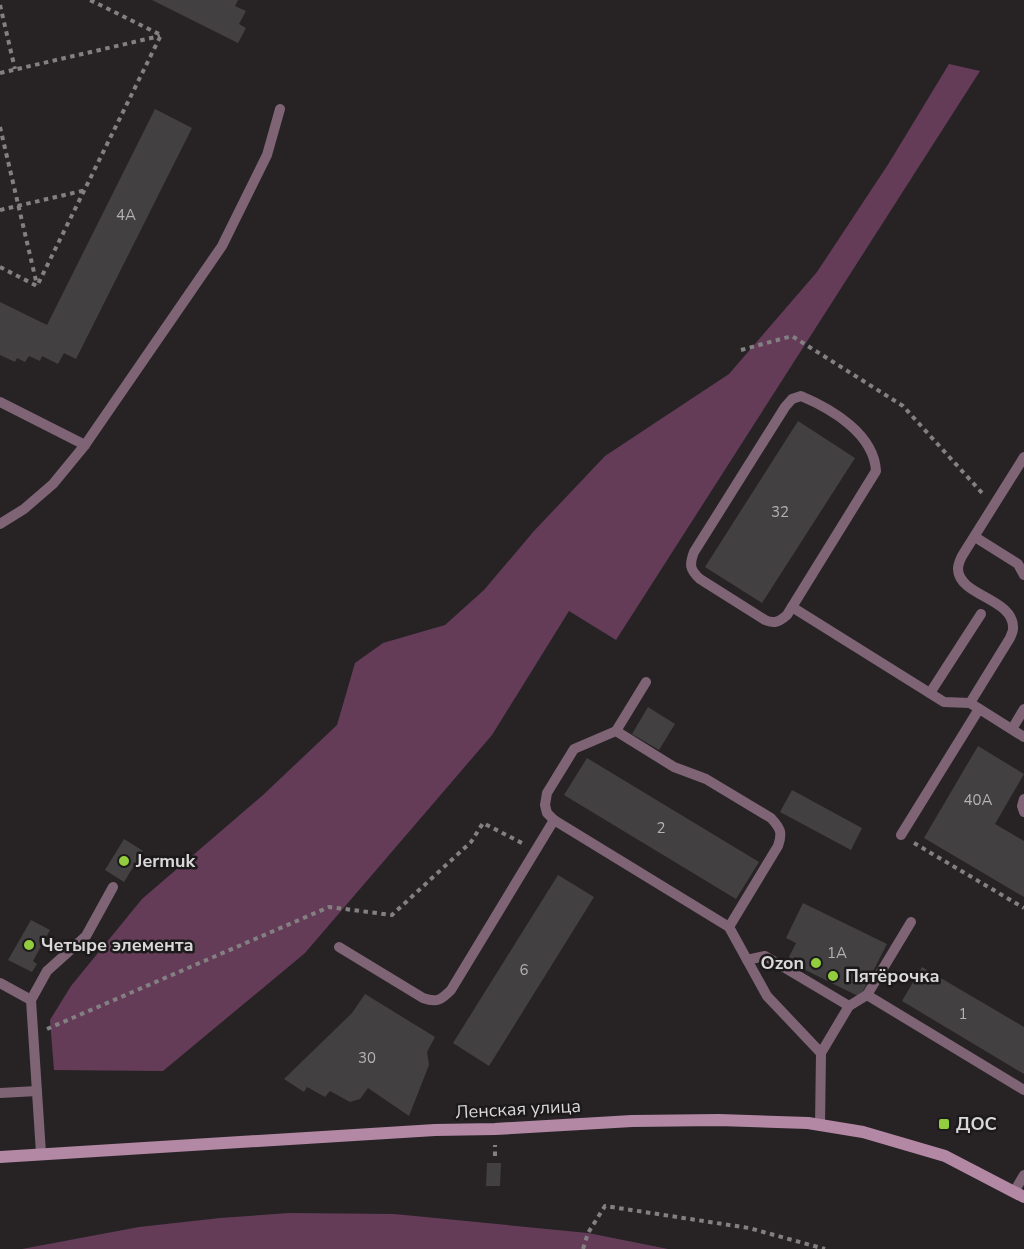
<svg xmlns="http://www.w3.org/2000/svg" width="1024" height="1249" font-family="'Nunito Sans',sans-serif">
<rect width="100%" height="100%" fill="#272325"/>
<g fill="#643c58">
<polygon points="949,64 980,71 616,640 569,611 492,735 305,953 163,1071 54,1070 50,1020 71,986 142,899 263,795 337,725 355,663 383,643 445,625 484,590 534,531 605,456 729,374 817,272 889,163"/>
<polygon points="289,1213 394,1214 588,1233 668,1249 22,1249 139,1227 220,1218"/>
</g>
<g fill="#434042">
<polygon points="152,0 238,0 235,6 246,11 239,24 246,28 238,43"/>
<polygon points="155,109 192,128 76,359 64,353 58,364 42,356 40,361 29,356 25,362 17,358 15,362 0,355 0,302 47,325"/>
<polygon points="798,421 855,458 762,603 705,567"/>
<polygon points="648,707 675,724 659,750 632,734"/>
<polygon points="978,746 1024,774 995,824 1024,841 1024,897 924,838"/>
<polygon points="587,758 759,862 736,899 564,795"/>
<polygon points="792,790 862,828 851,850 780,812"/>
<polygon points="124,839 143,851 124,882 105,870"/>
<polygon points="558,875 594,897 489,1066 453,1043"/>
<polygon points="803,903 887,944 860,997 787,961 796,943 786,938"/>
<polygon points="31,920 50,930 33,961 37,964 32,972 8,960"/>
<polygon points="922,967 1024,1027 1024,1074 902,1001"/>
<polygon points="365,994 435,1037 427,1052 429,1065 409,1116 368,1088 360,1099 350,1102 330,1091 325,1097 307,1087 304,1092 284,1079 352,1013"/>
<polygon points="487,1163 501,1163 500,1186 486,1186"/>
</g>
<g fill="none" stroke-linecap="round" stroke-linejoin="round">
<g stroke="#838082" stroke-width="4" stroke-dasharray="4.5 4.5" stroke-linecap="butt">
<polyline points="0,5 15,69"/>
<polyline points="0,73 160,36"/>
<polyline points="0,127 37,285"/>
<polyline points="0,210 86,190"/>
<polyline points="0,267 37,286 161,35 90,0"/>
<polyline points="741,350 792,336 903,406 983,494"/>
<polyline points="914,843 1024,908"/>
<polyline points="47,1029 329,907 392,915 471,842 483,823 522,843"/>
<polyline points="495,1156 495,1145"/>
<polyline points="583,1249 588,1233 605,1206 749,1228 825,1249"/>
</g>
<g stroke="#7f6476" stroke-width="10">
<path d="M801 396C832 409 874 434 876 471L787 615C779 622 774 624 765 620L700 579C690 570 689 565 694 552L785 407 792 399Z"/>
<polyline points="0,402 85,445"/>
<polyline points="0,524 24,509 53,484 85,445 222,246 267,155 280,109"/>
<polyline points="975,537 1018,564 1024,575"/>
<polyline points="792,607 944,702 970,703 1024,737"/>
<polyline points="930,693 981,614"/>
<path d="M970 703 1010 638C1011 635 1013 632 1013 629 1015 598 959 597 958 569 958 565 960 560 962 556L1024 457"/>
<polyline points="1012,729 1024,709"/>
<path d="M616 731 674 767 706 779 771 818C780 828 783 832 778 846L729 927"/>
<polyline points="1024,799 1022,806 1024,812"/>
<polyline points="554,820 547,813 545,805 547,793 574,749 616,731 646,682"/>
<polyline points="901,835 979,709"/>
<path d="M339 947 423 998C437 1003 441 1000 451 990L554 820 729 927 767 996 821 1053 820 1125"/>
<polyline points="747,960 765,956 849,1006"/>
<polyline points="0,983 31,1000 41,1153"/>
<polyline points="867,995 911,922"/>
<polyline points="31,1000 47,971 86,936 113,887"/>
<polyline points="821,1053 849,1006 867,995 1024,1090"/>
<polyline points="0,1093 37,1091"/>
<polyline points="1014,1192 1024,1175"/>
</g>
<polyline stroke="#b288a4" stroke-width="12" points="0,1157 435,1130 495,1129 632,1121 719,1120 808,1123 863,1132 945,1156 1024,1197"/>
</g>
<g fill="#92cd3e" stroke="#1d1a1c" stroke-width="2">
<circle cx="124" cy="861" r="6"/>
<circle cx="29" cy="945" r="6"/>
<circle cx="816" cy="963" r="6"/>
<circle cx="833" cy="976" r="6"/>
<rect x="938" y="1118" width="12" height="12" rx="3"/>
</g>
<g text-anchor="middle" stroke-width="5" stroke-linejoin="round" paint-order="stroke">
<g font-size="15" fill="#b4b2b3">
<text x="126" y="220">4А</text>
<text x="780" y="517">32</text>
<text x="978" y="805">40А</text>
<text x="661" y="833">2</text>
<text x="837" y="958">1А</text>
<text x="524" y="975">6</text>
<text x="963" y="1019">1</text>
<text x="367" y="1063">30</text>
</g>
<g font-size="18" font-weight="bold" fill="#dad8d9" stroke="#1d1a1c" text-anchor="start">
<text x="136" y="867">Jermuk</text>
<text x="41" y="951">Четыре элемента</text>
<text x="804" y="969" text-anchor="end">Ozon</text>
<text x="845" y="982">Пятёрочка</text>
<text x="956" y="1130">ДОС</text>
</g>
<g font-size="18" fill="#dad8d9" stroke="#1d1a1c">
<text transform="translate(518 1109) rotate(-3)" y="6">Ленская улица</text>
</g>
</g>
</svg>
